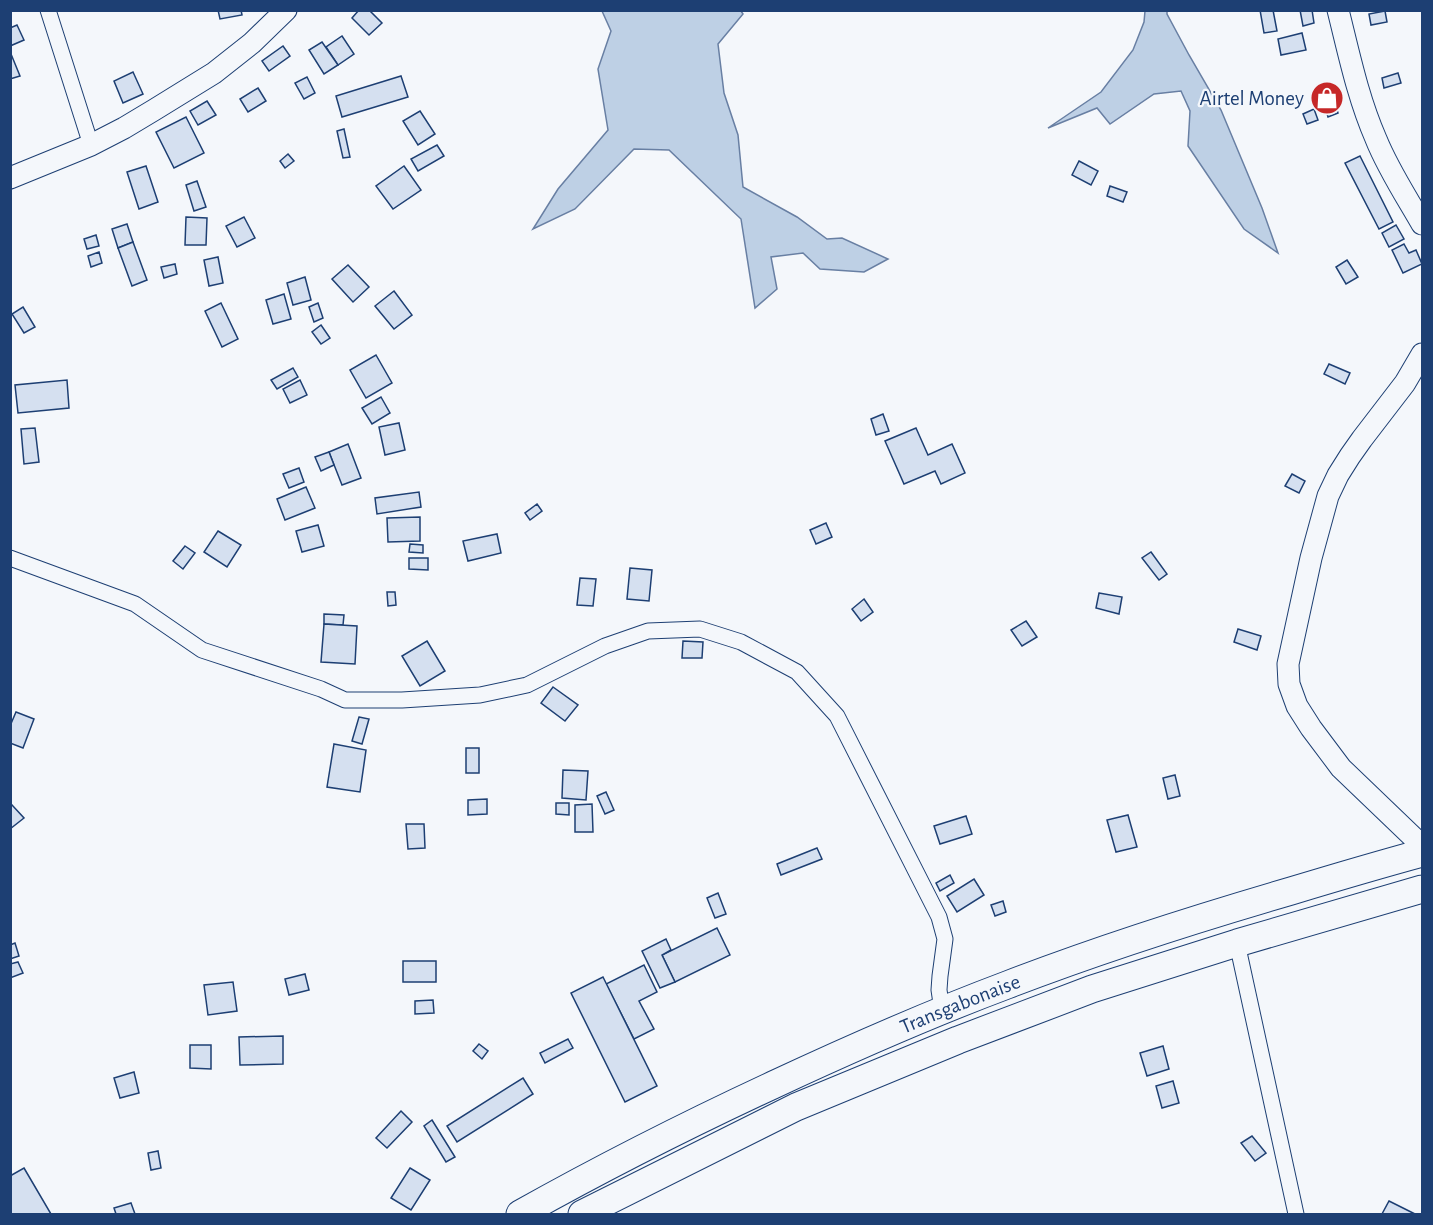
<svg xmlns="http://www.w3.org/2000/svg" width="1433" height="1225" font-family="'Alegreya Sans',sans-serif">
<rect width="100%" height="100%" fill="#f4f7fb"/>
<g fill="#bed0e5" stroke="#687fa3" stroke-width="1.5">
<polygon points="602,11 741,11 743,14 718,44 724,93 738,135 743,187 797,217 827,239 842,238 888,259 864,272 820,269 803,253 771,257 777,289 755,308 741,219 669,150 634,149 575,209 533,229 558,189 608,130 598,69 611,31"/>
<polygon points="1145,11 1167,11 1167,14 1189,55 1221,110 1262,208 1278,253 1244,229 1188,146 1190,111 1181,91 1154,94 1110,124 1097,108 1048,128 1101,92 1133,50 1144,22"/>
</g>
<g fill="#d5e0f0" stroke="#1d3f73" stroke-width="1.5">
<polygon points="218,10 241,10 242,15 220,19"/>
<polygon points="359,10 369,10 382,23 369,35 352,18"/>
<polygon points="1260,10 1273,10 1277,31 1264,33"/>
<polygon points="1300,10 1312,10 1314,23 1303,26"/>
<polygon points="1385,11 1387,22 1371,25 1369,14"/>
<polygon points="17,25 24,40 10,46 10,28"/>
<polygon points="1302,33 1306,50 1281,55 1278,39"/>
<polygon points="342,36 354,54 338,65 326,47"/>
<polygon points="322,42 338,65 324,74 309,50"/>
<polygon points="283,46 290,56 269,71 262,61"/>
<polygon points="11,54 20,76 10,79 10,54"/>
<polygon points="133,72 143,94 123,103 114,81"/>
<polygon points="1398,73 1401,83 1384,88 1382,78"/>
<polygon points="401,76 408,97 342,117 336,96"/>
<polygon points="307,77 315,93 304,99 295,83"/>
<polygon points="258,88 266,101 248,112 240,99"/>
<polygon points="1334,100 1338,113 1328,117 1324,103"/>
<polygon points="207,101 216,115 198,125 190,111"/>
<polygon points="1314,109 1318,120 1307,124 1303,114"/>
<polygon points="420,111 435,134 418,145 403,121"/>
<polygon points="186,117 204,153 174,168 156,132"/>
<polygon points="344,129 350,157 343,158 337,131"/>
<polygon points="437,145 444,156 418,171 411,159"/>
<polygon points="288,154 294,161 285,168 280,161"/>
<polygon points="1360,156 1393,222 1379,229 1345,163"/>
<polygon points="1079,161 1098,171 1091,185 1072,175"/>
<polygon points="146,166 158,202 139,209 127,172"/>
<polygon points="404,166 421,190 393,209 376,186"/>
<polygon points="197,181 206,207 194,211 186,185"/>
<polygon points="1110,186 1127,192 1123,202 1107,196"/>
<polygon points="186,217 207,218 206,245 185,245"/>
<polygon points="244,217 255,238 237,247 226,226"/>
<polygon points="127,224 133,242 118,248 112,229"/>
<polygon points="1396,225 1404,239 1389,247 1382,233"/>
<polygon points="96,235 99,246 87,249 84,239"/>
<polygon points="133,242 147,280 132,286 118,248"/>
<polygon points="1404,244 1409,253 1416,250 1422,264 1403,273 1392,250"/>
<polygon points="99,252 102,263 91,267 88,256"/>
<polygon points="218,257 223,283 209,286 204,260"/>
<polygon points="1347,260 1358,277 1346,284 1336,267"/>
<polygon points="175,264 177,274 164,278 161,267"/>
<polygon points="348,265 369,287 353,302 332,279"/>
<polygon points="305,277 311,300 293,305 287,283"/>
<polygon points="394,291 412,315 394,329 375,306"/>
<polygon points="284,294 291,319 273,324 266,300"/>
<polygon points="221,303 238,339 222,347 205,311"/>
<polygon points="318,303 323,318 314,322 309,307"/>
<polygon points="23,307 35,327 24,333 12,314"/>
<polygon points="321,325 330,338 321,344 312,332"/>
<polygon points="376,355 392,383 366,398 350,370"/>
<polygon points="1329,364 1350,373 1345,384 1324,374"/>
<polygon points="293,368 298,377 277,389 271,380"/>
<polygon points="67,380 69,408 18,413 15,385"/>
<polygon points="300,380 307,395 290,403 283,389"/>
<polygon points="381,397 390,413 372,424 362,408"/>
<polygon points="883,414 889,431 876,435 871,419"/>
<polygon points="399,423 405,450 385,455 379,427"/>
<polygon points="35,428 39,462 24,464 21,429"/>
<polygon points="916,428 928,455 952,444 965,473 941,484 935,471 904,484 885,441"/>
<polygon points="348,444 361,478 342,485 329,452"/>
<polygon points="329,452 334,465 321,471 315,457"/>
<polygon points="299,468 304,482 289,488 283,474"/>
<polygon points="1292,474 1305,481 1299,493 1285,486"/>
<polygon points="306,487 315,508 285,520 277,499"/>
<polygon points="419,492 421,507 377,514 375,498"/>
<polygon points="537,504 542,511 530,520 525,513"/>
<polygon points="420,517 420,541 388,542 387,518"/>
<polygon points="826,523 832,537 816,544 810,530"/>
<polygon points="318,525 324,546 302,552 296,531"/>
<polygon points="218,531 241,545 227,567 204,552"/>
<polygon points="497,534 501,553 468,561 463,541"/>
<polygon points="410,544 423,545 423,553 409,552"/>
<polygon points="185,546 195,553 183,569 173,561"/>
<polygon points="1151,552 1167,574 1159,580 1142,558"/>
<polygon points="409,558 428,558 428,570 409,569"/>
<polygon points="630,568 652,570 649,601 627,599"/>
<polygon points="580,578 596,579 593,606 577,605"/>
<polygon points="387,592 395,592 396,605 388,606"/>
<polygon points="1099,593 1122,597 1119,614 1096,608"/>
<polygon points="864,599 873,612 861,621 852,609"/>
<polygon points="324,614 344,615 343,625 324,624"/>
<polygon points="1026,621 1037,637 1022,646 1011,630"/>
<polygon points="324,624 357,626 355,664 321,662"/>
<polygon points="1238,629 1261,636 1257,650 1234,642"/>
<polygon points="427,641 445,671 420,686 402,656"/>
<polygon points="683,641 703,642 702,658 682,658"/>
<polygon points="553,687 578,705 565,721 541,703"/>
<polygon points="16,712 34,719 23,748 10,743 10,726"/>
<polygon points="359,717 369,719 362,744 352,741"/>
<polygon points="334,744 366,750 360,792 327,787"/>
<rect x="466" y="748" width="13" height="25"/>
<polygon points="563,770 588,771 586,800 562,798"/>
<polygon points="1175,775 1180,796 1168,799 1163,778"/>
<polygon points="606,792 614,810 605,814 597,796"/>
<polygon points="487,799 487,814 468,815 468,800"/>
<polygon points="556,803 569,803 569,815 556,814"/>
<polygon points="592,804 593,832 575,832 575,805"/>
<polygon points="12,805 24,818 10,829 10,806"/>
<polygon points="1128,815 1137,847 1116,852 1107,820"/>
<polygon points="966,816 972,834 940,844 934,826"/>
<polygon points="406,824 424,824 425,848 408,849"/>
<polygon points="817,848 822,859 781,875 777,864"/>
<polygon points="950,875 954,883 940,891 936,883"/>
<polygon points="974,879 984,895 957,912 947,896"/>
<polygon points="718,893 726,914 715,918 707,898"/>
<polygon points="1003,901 1006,912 995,916 991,905"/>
<polygon points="717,928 730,955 675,982 662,955"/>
<polygon points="666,939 671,950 662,955 675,982 660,988 642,951"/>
<polygon points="15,943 19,956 10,959 10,945"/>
<rect x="403" y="961" width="33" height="21"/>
<polygon points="18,962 23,973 10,978 10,964"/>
<polygon points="644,965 657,992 639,1001 654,1029 634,1039 606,984"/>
<polygon points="305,974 309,990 289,995 285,979"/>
<polygon points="603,977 657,1086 625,1102 571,993"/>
<polygon points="233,982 237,1011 208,1015 204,985"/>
<polygon points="433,1000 434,1013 415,1014 415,1001"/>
<polygon points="283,1036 283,1064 240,1065 239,1037"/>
<polygon points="568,1039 573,1048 545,1063 540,1053"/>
<polygon points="479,1044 488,1051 482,1059 473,1051"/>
<polygon points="190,1045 211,1045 211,1069 190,1068"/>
<polygon points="1163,1046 1169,1069 1147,1076 1140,1053"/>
<polygon points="134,1072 139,1093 120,1098 114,1078"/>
<polygon points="523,1078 533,1094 457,1142 447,1126"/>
<polygon points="1173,1081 1179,1103 1162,1108 1156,1086"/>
<polygon points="401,1111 412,1122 387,1148 376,1138"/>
<polygon points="432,1120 455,1157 446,1162 424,1126"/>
<polygon points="1252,1136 1266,1153 1255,1161 1241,1143"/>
<polygon points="158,1151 161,1168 151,1170 148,1153"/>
<polygon points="24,1168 51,1214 10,1214 10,1176"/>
<polygon points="410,1168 430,1180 411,1210 391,1198"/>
<polygon points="1389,1201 1415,1214 1382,1214"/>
<polygon points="131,1203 135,1214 116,1214 114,1208"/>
</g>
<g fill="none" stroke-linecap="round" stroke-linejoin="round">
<defs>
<g id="street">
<polyline points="48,10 91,145"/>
<polyline points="10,558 135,604 202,650 321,689 345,700 402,700 480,695 527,685 605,646 648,631 700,629 741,642 797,672 837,716 939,917 945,939 940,976 939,990 942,1010"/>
<polyline points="1237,943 1296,1214"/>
</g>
<g id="secondary">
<path d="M1338 10C1349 54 1358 98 1376 139 1388 169 1406 196 1422 224"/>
<polyline points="10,178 91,145 124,128 154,110 214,73 252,43 286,10"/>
<polyline points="1419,854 1414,838 1341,768 1311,728 1297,706 1289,684 1288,664 1311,558 1328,496 1338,475 1350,456 1362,439 1405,383 1422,354"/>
</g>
<g id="highway">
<path id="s1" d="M520 1214C602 1168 687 1125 773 1085 850 1049 927 1015 1007 985 1100 949 1195 919 1291 891 1334 878 1378 865 1422 853"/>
<polyline points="582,1214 796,1107 958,1040 1092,989 1237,943 1422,889"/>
</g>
</defs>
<use href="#street" stroke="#1d3f73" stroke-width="17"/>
<use href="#secondary" stroke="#1d3f73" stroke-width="23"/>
<use href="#highway" stroke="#1d3f73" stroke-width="29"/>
<use href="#street" stroke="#f4f7fb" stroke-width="15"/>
<use href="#secondary" stroke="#f4f7fb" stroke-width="21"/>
<use href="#highway" stroke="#f4f7fb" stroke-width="27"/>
</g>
<defs>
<symbol id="shop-disc" viewBox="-11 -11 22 22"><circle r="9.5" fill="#c62828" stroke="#f4f7fb"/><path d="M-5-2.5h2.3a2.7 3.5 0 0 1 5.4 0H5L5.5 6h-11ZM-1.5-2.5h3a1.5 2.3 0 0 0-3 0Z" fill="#fff"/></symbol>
</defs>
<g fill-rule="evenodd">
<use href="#shop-disc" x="1308" y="79" width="38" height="38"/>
</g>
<g text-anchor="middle" stroke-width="4.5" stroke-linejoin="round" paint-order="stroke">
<g font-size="21" fill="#1d3f73" stroke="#f4f7fb" text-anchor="end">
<text x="1304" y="105">Airtel Money</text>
</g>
<g font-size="21" fill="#1d3f73" stroke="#f4f7fb">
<text dy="7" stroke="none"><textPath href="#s1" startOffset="488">Transgabonaise</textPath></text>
</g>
</g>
<rect width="1433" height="1225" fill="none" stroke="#1d3f73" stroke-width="24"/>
</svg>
